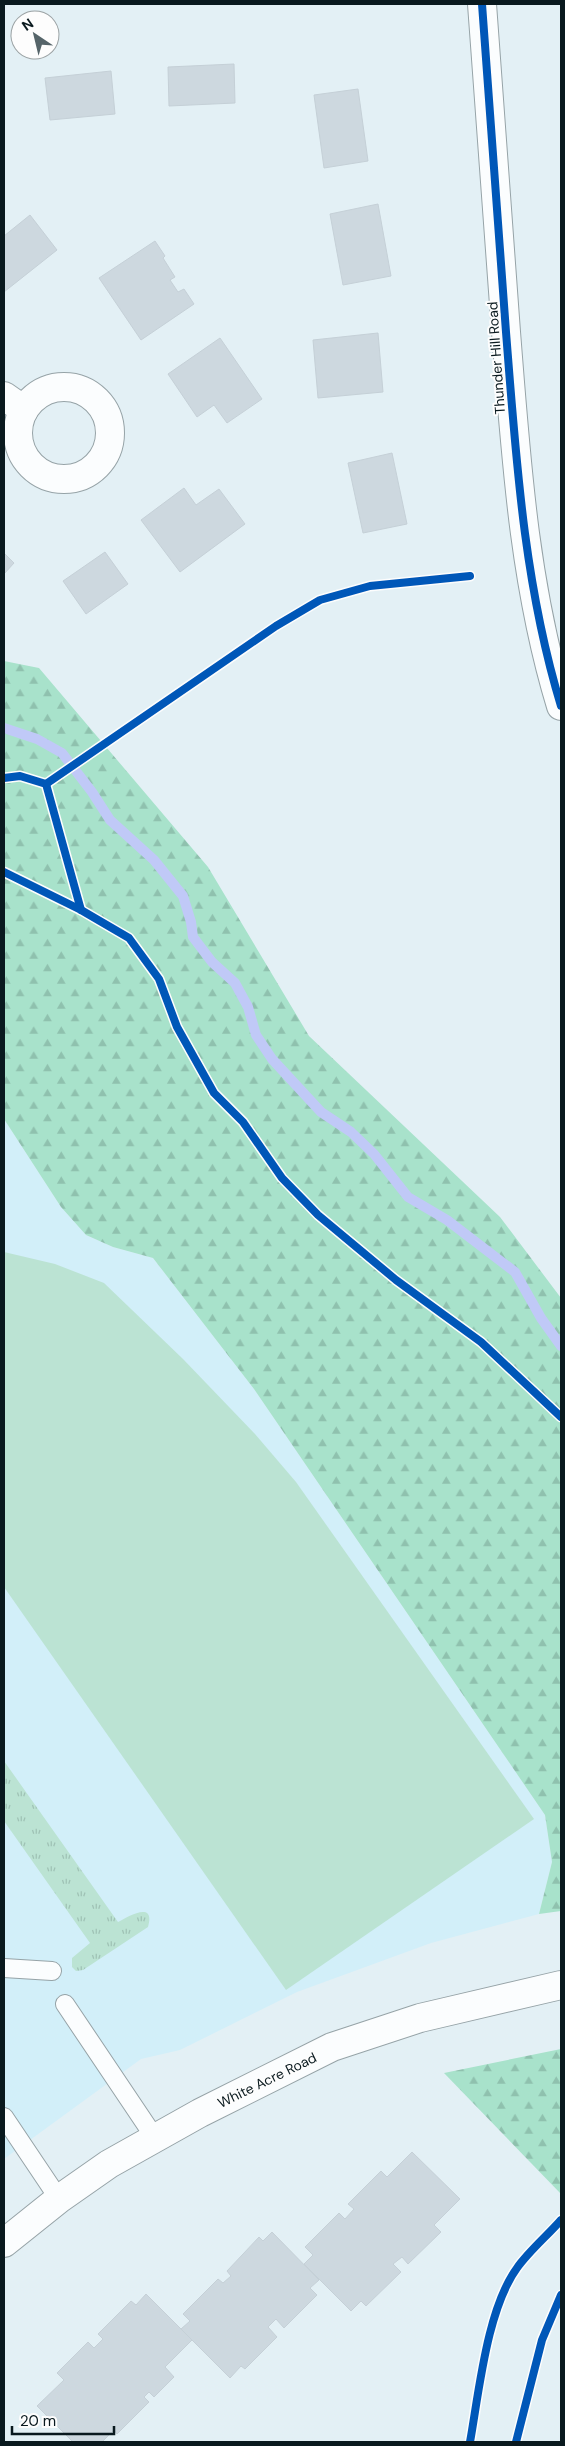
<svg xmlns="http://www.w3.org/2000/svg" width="565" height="2446" font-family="'DM Sans',sans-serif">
<defs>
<pattern id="grass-tufts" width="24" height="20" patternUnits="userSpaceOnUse" patternTransform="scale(1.25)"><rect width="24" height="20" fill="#bbe3d3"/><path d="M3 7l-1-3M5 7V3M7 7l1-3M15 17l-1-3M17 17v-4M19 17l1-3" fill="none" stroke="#9fc2b5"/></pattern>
<pattern id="forest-firs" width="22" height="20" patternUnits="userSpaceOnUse" patternTransform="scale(1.25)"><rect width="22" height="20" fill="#a8e2cb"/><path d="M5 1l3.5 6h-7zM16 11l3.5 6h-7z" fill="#8fc1ae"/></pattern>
</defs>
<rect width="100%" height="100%" fill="#e3f0f5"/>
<polygon fill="#d2eff9" points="4,1119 61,1207 86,1235 113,1247 153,1258 254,1389 545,1815 552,1862 539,1914 431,1943 297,1992 180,2050 141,2059 4,2159"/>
<path fill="url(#grass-tufts)" d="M4 1761 118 1922C126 1918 156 1899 148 1927L83 1970 76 1971 72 1967V1958L90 1943 4 1821Z"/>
<g fill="url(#forest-firs)">
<polygon points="4,661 39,668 208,867 309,1036 500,1217 561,1298 561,1911 539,1914 552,1862 545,1815 254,1389 153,1258 113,1247 86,1235 61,1207 4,1119"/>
<polygon points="561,2049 561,2194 444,2073"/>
</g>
<polygon fill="#bbe3d3" points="4,1252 55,1264 104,1283 183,1359 255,1434 296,1482 534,1819 286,1990 4,1587"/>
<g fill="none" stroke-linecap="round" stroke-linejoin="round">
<polyline stroke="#c0c9f7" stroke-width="10" points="4,728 37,739 62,753 92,792 110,820 154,860 183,896 191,922 193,937 212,962 235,983 248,1007 256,1035 272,1059 321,1112 351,1132 374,1154 408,1197 447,1220 515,1272 541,1318 561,1346"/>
</g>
<g fill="#cdd8df" stroke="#c5d0d7">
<polygon points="234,64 235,103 169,106 168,67"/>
<polygon points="111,71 115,114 50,120 45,78"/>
<polygon points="358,89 368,161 324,168 314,95"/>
<polygon points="378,204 391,276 343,285 330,214"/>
<polygon points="30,215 57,250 4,292 4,236"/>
<polygon points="155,241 165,256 163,258 175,277 170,280 178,292 184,289 194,304 141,340 99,278"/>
<polygon points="378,333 383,392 318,398 313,340"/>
<polygon points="220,338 262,399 227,423 214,405 197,417 168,374"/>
<polygon points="392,453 407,524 363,533 348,463"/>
<polygon points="184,488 196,505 219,489 245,524 180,572 141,520"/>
<polygon points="105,552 128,584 86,614 63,581"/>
<polygon points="4,553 14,563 4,574"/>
<polygon points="412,2152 460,2199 434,2225 441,2232 408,2264 402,2257 393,2264 401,2272 366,2306 361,2301 351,2311 304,2264 313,2255 305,2247 339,2213 345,2219 354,2209 348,2204 381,2171 387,2177"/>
<polygon points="272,2232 319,2280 310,2288 317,2295 284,2328 276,2319 268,2327 277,2337 245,2369 241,2366 230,2378 181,2329 190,2321 183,2314 218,2279 223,2283 231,2276 227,2271 259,2237 263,2241"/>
<polygon points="146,2294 192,2340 165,2367 174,2377 154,2397 149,2392 144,2397 149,2402 117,2434 114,2430 102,2442 73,2442 37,2406 64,2380 57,2373 88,2342 94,2348 103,2339 98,2334 131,2301 136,2305"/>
</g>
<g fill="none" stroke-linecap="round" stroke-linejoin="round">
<defs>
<g id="service">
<polyline points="4,1968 52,1971"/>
<polyline points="65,2004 155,2138"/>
<polyline points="4,2117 59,2199"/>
</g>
<g id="minor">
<circle cx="64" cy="433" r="46"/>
<polyline points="4,396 24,410"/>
</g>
<g id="tertiary">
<path d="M482 4C490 113 498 223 506 332 516 458 524 585 561 706"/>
<polyline points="4,2243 59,2199 109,2164 200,2113 332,2047 420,2018 561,1985"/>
</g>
</defs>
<use href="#service" stroke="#96a3a7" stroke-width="20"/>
<use href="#minor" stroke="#96a3a7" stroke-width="30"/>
<use href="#tertiary" stroke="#96a3a7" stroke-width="30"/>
<g stroke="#cbd0d2" stroke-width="3" stroke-dasharray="1 4" stroke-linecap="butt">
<polyline points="4,778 20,776 46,784 81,910"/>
<polyline points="46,784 276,626 320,600 370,586 470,576"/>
<polyline points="4,872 81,910 129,938 159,979 177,1027 214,1093 243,1122 282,1178 318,1215 396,1280 481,1342 561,1417"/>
<polyline points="516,2442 542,2340 561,2295"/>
</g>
<use href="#service" stroke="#fbfdfe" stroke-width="18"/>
<use href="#minor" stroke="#fbfdfe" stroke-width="28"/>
<use href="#tertiary" stroke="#fbfdfe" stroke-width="28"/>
<defs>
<g id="cycleway">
<path d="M482 4C490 113 498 223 506 332 516 458 524 585 561 706"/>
<polyline points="4,778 20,776 46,784 81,910"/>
<polyline points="46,784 276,626 320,600 370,586 470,576"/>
<polyline points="4,872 81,910 129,938 159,979 177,1027 214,1093 243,1122 282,1178 318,1215 396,1280 481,1342 561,1417"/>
<path d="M470 2442C479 2392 487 2309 517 2268 529 2251 547 2236 561 2220"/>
<polyline points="516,2442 542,2340 561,2295"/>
</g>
</defs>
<use href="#cycleway" stroke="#fdfdfd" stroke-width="11"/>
<use href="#cycleway" stroke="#0057b8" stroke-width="8"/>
</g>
<g text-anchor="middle" stroke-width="4" stroke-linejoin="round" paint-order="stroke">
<g font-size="14" fill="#09191e" stroke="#fdfdfd">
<text transform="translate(496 358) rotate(-94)" y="5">Thunder Hill Road</text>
<text transform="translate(267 2080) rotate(-26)" y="5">White Acre Road</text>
</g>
</g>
<rect width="565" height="2446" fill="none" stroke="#09191e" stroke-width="10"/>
<g transform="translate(35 35) rotate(325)"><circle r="24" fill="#fdfdfd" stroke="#9ba2a4"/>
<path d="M0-4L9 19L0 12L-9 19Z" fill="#556469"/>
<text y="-8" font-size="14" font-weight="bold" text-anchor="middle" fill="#09191e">N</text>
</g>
<path d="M12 2426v8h102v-8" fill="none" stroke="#09191e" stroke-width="2.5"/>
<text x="20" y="2426" font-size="15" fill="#09191e" stroke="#fdfdfd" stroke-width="4" paint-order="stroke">20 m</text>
</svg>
